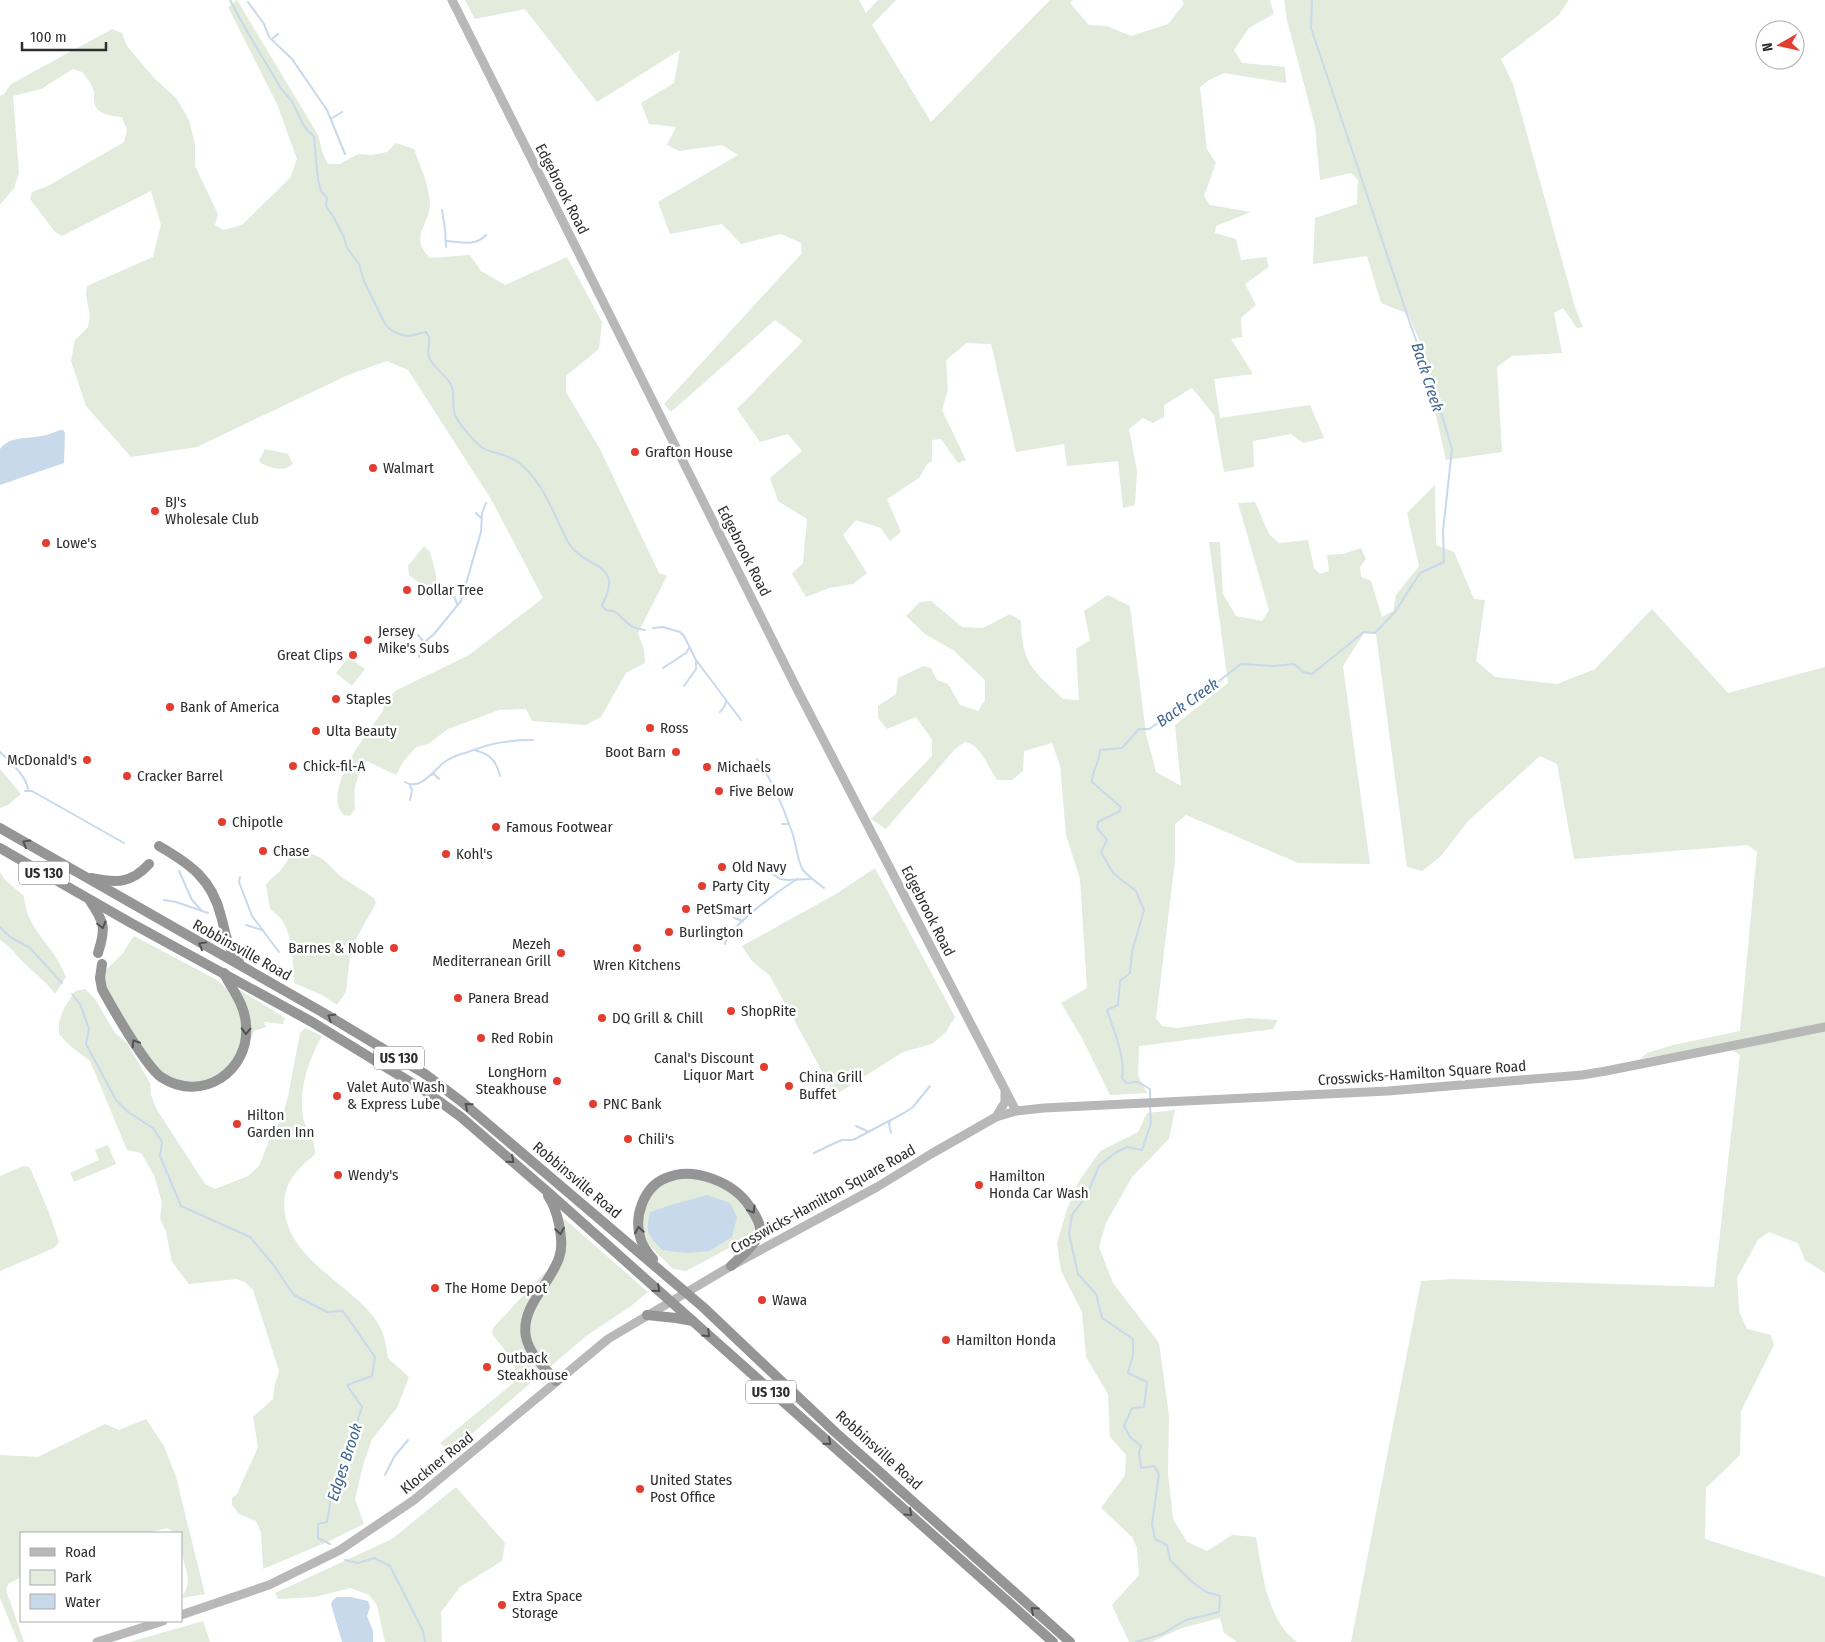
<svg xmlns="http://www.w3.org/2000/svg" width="1825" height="1642" font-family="'Fira Sans Condensed',sans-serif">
<rect width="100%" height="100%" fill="#fff"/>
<g fill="#e2ebdc">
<path d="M237 0 318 135 323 154 328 164H340L358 154 372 155 387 152 396 143 414 149C420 166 429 185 430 203 430 225 408 237 430 258L470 255 481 271 505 285 567 257 602 322 599 349 566 376V392L600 449 659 573 667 576 638 633 644 649 645 663 626 673 601 717 586 725 532 721 526 709 499 710 448 729 428 744 416 747 403 762 396 775 367 761C355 781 353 787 355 809L350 816 343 815C342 812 338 808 338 805 333 777 365 735 381 714 384 710 384 704 387 700 389 697 393 694 395 691L469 655 543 598 491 499 408 370 387 361 348 375 197 447 131 457 86 406 71 361 75 340 88 327 90 316 86 294 87 286 153 257 161 225 151 191 62 236 55 232 30 199 32 192 48 186 124 142 127 130 122 117C111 116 94 114 94 100 93 98 95 95 94 92 93 85 87 78 82 72L73 69 41 89 13 96 19 173 14 188 0 205V96L4 94 11 84 112 29 122 33 127 46 154 78 176 98 189 120 195 145V166L218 214 215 225 223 230 242 225 290 178 297 159 277 104 228 7Z"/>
<polygon points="465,0 859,0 866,13 878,0 896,0 872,25 931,122 1050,0 1073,0 1070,3 1089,25 1107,26 1131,36 1168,24 1184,4 1182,0 1270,0 1274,14 1249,28 1234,50 1242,63 1285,67 1286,83 1224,73 1209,80 1200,87 1207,149 1216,163 1204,196 1210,205 1251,212 1216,226 1215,233 1236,239 1241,260 1266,257 1269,267 1245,284 1256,305 1241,318 1242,337 1231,339 1253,374 1214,379 1220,418 1310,405 1324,438 1303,443 1291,434 1253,441 1254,467 1224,472 1214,415 1192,388 1164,405 1164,417 1153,423 1143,418 1129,429 1137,471 1135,505 1123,508 1118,461 1067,466 1064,444 1016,452 991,344 967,343 946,360 948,389 942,410 966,460 958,463 941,439 932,440 932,461 927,464 919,478 887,499 901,532 890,541 881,528 856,520 843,535 867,573 853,584 829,588 806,597 792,574 803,563 807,519 778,501 770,478 802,451 788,434 760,442 737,409 803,341 775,320 671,412 664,404 802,253 801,243 781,234 741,244 722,224 670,234 658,202 738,155 722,145 679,151 667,145 676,127 649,124 641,103 674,83 680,50 597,102 525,9 475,19"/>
<polygon points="1284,0 1569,0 1558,16 1501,59 1513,84 1575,307 1583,327 1577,328 1563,308 1554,313 1562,353 1512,356 1497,367 1502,452 1446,460 1419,340 1408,314 1381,303 1367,256 1313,264 1315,218 1357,204 1358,180 1351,173 1320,180 1315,126 1287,20"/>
<path d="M265 449 288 454 293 464C285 472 267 469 259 461Z"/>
<path d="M1435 485 1436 545 1454 552 1474 599 1485 600 1476 661 1495 677 1557 684 1595 669 1652 609 1728 693 1825 667V1273L1805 1260 1798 1243 1769 1232 1758 1240 1737 1278 1739 1311 1747 1329 1771 1335 1774 1345 1741 1411 1740 1455 1706 1488 1705 1539 1825 1577V1642H1351L1421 1281 1453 1279 1714 1287 1740 1055 1721 1044 1640 1059 1647 1053 1673 1045 1740 1031 1757 852 1748 845 1574 859 1557 764 1540 756 1468 821 1441 856 1422 871 1407 867 1376 634 1364 633 1343 666 1370 864 1298 863 1186 815 1175 824V861L1156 1018 1162 1026 1177 1028 1248 1018 1278 1020 1273 1029 1139 1046 1138 1075 1147 1093 1110 1095 1083 1040 1061 1003 1087 988 1080 879 1066 835 1060 765 1052 743 1024 751 1023 771 1012 780H997C988 767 981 745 965 742L955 749 886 829 871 819 932 756V740L916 717 887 729 878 718V706L896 694 898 678 923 666 931 668 937 680 948 684 960 705 978 711 985 700V680L953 650 925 634 906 616 920 602 931 601 962 627 983 628 1010 614 1021 621C1022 666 1033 669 1063 699L1079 700 1076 649 1090 640 1084 611 1108 595 1130 606 1146 734 1156 772 1181 786 1175 725 1228 683 1209 542H1220L1223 594 1236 616 1262 621 1269 610 1238 503 1255 502 1269 534 1279 543 1308 540 1314 568 1320 574 1329 571 1327 555 1343 554 1361 548 1366 559 1360 567 1361 577 1371 581 1382 617 1393 611 1396 595 1419 566 1407 513Z"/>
<polygon points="424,546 430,552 436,574 436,581 430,589 427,589 409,575 408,566"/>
<polygon points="349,657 365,669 352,686 336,673"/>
<polygon points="0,769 21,794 8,805 0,808"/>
<path d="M301 851C328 857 324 863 343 878 353 885 364 891 374 898L376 903 351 948 346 992 337 1005 322 995 294 983C294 965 292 935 282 920 279 916 274 912 270 909L266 884 280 871 292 854Z"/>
<polygon points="875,868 955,1017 946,1032 932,1044 903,1052 835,1095 770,976 752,961 742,946 836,894"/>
<path d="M0 872 5 880 24 896C26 923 41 935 55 956 59 962 63 970 66 977L55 994C46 981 34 973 23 962 16 955 10 946 0 940Z"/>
<polygon points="134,936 217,980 232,994 240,1011 243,1033 234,1061 210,1081 183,1082 165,1075 151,1062 104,985 106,970 123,953"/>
<path d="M85 989 95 999 115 1033 127 1043 150 1083 151 1095 157 1110 205 1184 215 1189 248 1176 259 1166 271 1136 282 1118 288 1097 300 1033 305 1028 322 1036C308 1061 297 1093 304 1121 308 1135 315 1137 315 1154 294 1172 281 1185 285 1214 292 1259 346 1283 373 1316 383 1329 386 1342 388 1358L409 1377 397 1408 372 1439 363 1465 355 1499 364 1524 327 1542 263 1569 261 1533 256 1521 239 1514 232 1505V1498L237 1494 258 1447 253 1417 273 1399 275 1384 279 1371 253 1290 245 1282 237 1279 189 1284 172 1262 166 1232 160 1218 162 1203 154 1175 141 1153 127 1150 90 1061 69 1045 59 1034V1022L64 1008 75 991Z"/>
<polygon points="240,990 285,1018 283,1024 264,1022 266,1027 254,1031 249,1043 238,991"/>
<path d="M1175 1110 1169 1139 1132 1177 1106 1223 1099 1247 1113 1283 1159 1343 1169 1416 1168 1473 1173 1519 1187 1542 1207 1551 1232 1535 1256 1537C1262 1571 1267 1621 1297 1642H1237L1224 1633 1220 1618 1182 1628 1151 1642H1129L1112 1605 1139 1575 1137 1548 1132 1537 1101 1508 1125 1475 1126 1455 1110 1437 1108 1394 1086 1357 1082 1312 1061 1271 1057 1243 1067 1209 1078 1183 1100 1151 1138 1132 1147 1113Z"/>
<polygon points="108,1145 116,1164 74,1182 70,1173 99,1160 95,1150"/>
<polygon points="23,1166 29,1167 31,1170 50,1215 59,1242 54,1248 0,1271 0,1176"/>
<path d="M693 1178C722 1185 748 1196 755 1228L751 1236 686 1271 673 1269 645 1241 641 1224 646 1203 656 1189 671 1180Z"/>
<path d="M561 1216 648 1292 631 1306 586 1336 550 1367C529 1341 523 1333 539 1301 543 1295 549 1288 551 1281 557 1261 558 1237 561 1216Z"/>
<path d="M546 1271 547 1276C535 1297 513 1322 524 1348 528 1357 536 1366 541 1374L451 1452 440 1443 517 1380 512 1359 492 1334 493 1328Z"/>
<path d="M146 1419 164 1446 176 1477 205 1594 181 1598C194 1581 185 1572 182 1553 180 1547 181 1540 181 1533H175L167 1528 148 1533H21V1577L8 1584 6 1590 24 1642H18L0 1598V1455L38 1457 105 1424 119 1430Z"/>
<polygon points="456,1487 505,1543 502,1561 460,1587 441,1612 442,1642 385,1642 377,1605 369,1595 350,1588 315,1597 278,1599 275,1593 392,1539"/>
<polygon points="203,1621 210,1642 130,1642"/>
</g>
<g fill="#c8d9eb">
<path d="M60 430H63L65 433 64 463 0 485V449C9 436 27 439 41 436 48 435 54 432 60 430Z"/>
<path d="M707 1195 730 1203 737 1217 732 1237 709 1251 686 1253 662 1250C648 1234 645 1234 650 1212L671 1205Z"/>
<polygon points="337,1597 351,1597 368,1601 370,1607 367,1616 373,1631 373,1642 342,1642 331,1604 333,1600"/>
</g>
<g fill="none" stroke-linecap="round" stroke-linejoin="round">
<g stroke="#c8d9eb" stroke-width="2">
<path d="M230 0C245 29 262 57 279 85 282 91 287 95 291 100 299 113 301 128 314 136L318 180 321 191 327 198 326 206 333 216 344 237 347 248 359 264 364 281 385 324C391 332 404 338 414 335 419 334 421 332 426 332 433 340 426 348 429 357 433 369 447 374 452 387 455 397 451 408 456 417 459 424 476 444 483 448 494 454 507 454 518 462 545 483 553 514 568 542 584 570 626 561 602 605 605 611 608 611 614 611 627 620 627 628 645 630"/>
<polyline points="248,2 264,24 269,37 292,59 327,110 345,154"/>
<polyline points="272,39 278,34"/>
<polyline points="332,118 342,112"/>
<polyline points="442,210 445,229 446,247"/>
<path d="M446 241C460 242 475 247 486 235"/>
<polyline points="476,513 481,518"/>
<polyline points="449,593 455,598 457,604"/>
<polyline points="653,628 663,627 680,632 684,636 696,660 741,720"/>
<polyline points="418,635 424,642"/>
<polyline points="419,657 420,646 434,634 461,601 481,532 482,513 486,503"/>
<polyline points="663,668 686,653 689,648"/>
<polyline points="684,686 696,669 696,660"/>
<polyline points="720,712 724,707 726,702"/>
<path d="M474 750C490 754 496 760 500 776"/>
<path d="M0 752C10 762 26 775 28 789"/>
<path d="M757 759C773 781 783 807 792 832 797 845 796 858 803 870 809 877 816 882 824 888"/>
<polyline points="431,775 434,774 439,779"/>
<path d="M405 782C421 792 435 768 446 761 453 756 461 754 468 752 491 743 508 740 533 740"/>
<polyline points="25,791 32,791 124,843"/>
<polyline points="410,800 412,790 410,786"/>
<polyline points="782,824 789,824"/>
<polyline points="758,864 780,879 788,880 810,879"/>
<polyline points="179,871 192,900 202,911"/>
<polyline points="240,877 239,882 252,916 279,952"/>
<polyline points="164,900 176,902 208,913"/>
<polyline points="734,918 743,921"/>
<polyline points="246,925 262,930"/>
<polyline points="0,927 10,937 30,948 62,983"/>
<path d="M725 944C729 926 780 890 797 879"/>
<polyline points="72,994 80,1004 89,1029 86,1044 116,1100 128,1112 153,1128 162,1142 160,1156 181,1206 250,1237 272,1263 294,1295 327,1312 343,1311 375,1357 372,1376 347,1385 362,1407 343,1464 332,1491 327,1522 318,1524 318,1538 330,1544"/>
<path d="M1150 1099V1089L1138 1082 1126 1083 1122 1078C1126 1057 1113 1029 1107 1010L1118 1005 1120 981 1130 973 1132 952 1144 910 1136 891 1113 873 1101 852 1107 840 1097 828 1098 822 1120 811 1121 807 1092 782C1092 769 1100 763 1100 750L1122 748 1139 729H1149L1214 685 1241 664 1274 666 1294 664 1303 672 1312 674 1364 632 1375 633 1395 612 1420 573 1444 562 1443 531 1452 449 1434 389 1411 326 1311 28 1312 0"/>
<polyline points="890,1121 889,1124 891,1133"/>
<polyline points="856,1126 869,1132"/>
<polyline points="814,1153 835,1143 842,1140 853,1140 904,1113 913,1107 930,1086"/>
<polyline points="385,1475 394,1457 408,1440"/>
<polyline points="345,1560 358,1563 374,1558 390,1566 423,1631 425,1642"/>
<polyline points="1136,1642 1162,1634 1186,1620 1219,1612 1220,1596 1206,1592 1191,1581 1170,1560 1167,1545 1155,1539 1152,1524 1159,1474 1154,1466 1141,1468 1139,1452 1141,1446 1130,1437 1124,1426 1132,1408 1144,1407 1147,1382 1128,1373 1133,1355 1133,1339 1102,1318 1096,1294 1078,1274 1069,1234 1072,1215 1087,1195 1099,1166 1115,1153 1127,1147 1142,1150 1151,1123 1150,1106"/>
</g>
<g stroke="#b8b8b8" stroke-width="9">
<polyline points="452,0 798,691 1016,1111"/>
<polyline points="996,1117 1005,1102 1005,1093"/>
<polyline points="181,1615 269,1585 340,1550 414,1500 608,1339 731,1266 877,1187 931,1154 996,1117 1016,1111 1044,1108 1388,1091 1582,1075 1606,1071 1825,1027"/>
<polyline points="97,1642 163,1621"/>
</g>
<g stroke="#959595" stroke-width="10">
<polyline points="0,828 322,1012 425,1074 462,1102 703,1307 835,1432 1070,1642"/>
<path d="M159 846C190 864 212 879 221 916 226 934 227 948 239 962"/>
<polyline points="0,848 131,923 312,1022 425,1091 461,1117 549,1193 1053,1642"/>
<path d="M91 878C116 883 131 884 149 864"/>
<path d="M90 901C105 923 106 928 98 953"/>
<path d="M102 964 100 978 102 989C113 1009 145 1065 161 1077 202 1104 250 1071 246 1025 245 1004 232 990 224 973"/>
<path d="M548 1196C554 1204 557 1215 559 1224 561 1236 563 1247 559 1258 550 1284 520 1308 526 1337 529 1354 546 1369 556 1381"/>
<path d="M653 1259C648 1253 643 1247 641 1240 633 1218 643 1187 666 1178 693 1166 734 1182 750 1207 754 1213 761 1223 760 1231 757 1244 740 1257 731 1266"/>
<polyline points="647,1315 676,1318 693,1321"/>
</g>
</g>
<defs><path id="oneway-chevron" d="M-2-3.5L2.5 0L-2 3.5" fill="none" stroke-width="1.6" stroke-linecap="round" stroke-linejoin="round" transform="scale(1.25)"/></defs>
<g stroke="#525252">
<use href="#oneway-chevron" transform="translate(26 843) rotate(-150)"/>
<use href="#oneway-chevron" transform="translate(102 925) rotate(75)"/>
<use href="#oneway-chevron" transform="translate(202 945) rotate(-151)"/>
<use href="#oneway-chevron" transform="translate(331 1017) rotate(-149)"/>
<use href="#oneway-chevron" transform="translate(246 1031) rotate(91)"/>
<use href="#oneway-chevron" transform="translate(135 1043) rotate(-122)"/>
<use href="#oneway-chevron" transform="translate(468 1106) rotate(-141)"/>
<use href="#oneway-chevron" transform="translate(511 1160) rotate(41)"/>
<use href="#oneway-chevron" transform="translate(752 1210) rotate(59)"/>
<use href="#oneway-chevron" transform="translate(639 1230) rotate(-99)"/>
<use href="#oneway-chevron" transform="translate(560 1231) rotate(81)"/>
<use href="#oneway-chevron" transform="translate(657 1289) rotate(41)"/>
<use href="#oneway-chevron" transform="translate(707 1334) rotate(43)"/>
<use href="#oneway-chevron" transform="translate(828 1442) rotate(41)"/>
<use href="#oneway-chevron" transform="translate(909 1513) rotate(42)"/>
<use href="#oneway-chevron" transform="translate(1034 1610) rotate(-138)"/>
</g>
<g fill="#e33d32" stroke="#fff" stroke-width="2">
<circle cx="635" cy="452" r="5"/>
<circle cx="373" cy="468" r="5"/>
<circle cx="155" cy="511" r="5"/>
<circle cx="46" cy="543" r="5"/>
<circle cx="407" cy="590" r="5"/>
<circle cx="368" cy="640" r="5"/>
<circle cx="353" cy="655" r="5"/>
<circle cx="336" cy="699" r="5"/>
<circle cx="170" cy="707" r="5"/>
<circle cx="650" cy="728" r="5"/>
<circle cx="316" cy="731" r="5"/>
<circle cx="676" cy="752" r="5"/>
<circle cx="87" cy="760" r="5"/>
<circle cx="293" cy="766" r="5"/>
<circle cx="707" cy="767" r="5"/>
<circle cx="127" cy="776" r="5"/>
<circle cx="719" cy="791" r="5"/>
<circle cx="222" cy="822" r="5"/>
<circle cx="496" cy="827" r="5"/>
<circle cx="263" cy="851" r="5"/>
<circle cx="446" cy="854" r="5"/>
<circle cx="722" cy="867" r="5"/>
<circle cx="702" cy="886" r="5"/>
<circle cx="686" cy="909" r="5"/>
<circle cx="669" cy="932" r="5"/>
<circle cx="394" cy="948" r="5"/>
<circle cx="637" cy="948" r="5"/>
<circle cx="561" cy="953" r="5"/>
<circle cx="458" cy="998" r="5"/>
<circle cx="731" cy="1011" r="5"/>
<circle cx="602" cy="1018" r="5"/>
<circle cx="481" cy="1038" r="5"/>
<circle cx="764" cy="1067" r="5"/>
<circle cx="557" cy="1081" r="5"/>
<circle cx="789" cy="1086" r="5"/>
<circle cx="337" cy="1096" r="5"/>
<circle cx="593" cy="1104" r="5"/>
<circle cx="237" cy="1124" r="5"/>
<circle cx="628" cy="1139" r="5"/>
<circle cx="338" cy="1175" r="5"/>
<circle cx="979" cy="1185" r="5"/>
<circle cx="435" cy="1288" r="5"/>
<circle cx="762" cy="1300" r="5"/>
<circle cx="946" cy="1340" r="5"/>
<circle cx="487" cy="1367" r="5"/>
<circle cx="640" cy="1489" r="5"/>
<circle cx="502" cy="1605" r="5"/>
</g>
<g text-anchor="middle" stroke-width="5" stroke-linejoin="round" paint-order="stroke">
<g fill="#fff" stroke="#6d6d6d" stroke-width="1">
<rect x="19" y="861.5" width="50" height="23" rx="4"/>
<rect x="374" y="1046.5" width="50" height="23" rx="4"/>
<rect x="746" y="1380.5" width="50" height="23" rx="4"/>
</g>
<g font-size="14" font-weight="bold" fill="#2e2e2e">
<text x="44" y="878">US 130</text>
<text x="399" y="1063">US 130</text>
<text x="771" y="1397">US 130</text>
</g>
<g font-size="15" fill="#2e2e2e" stroke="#fff">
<text transform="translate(562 189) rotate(63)" y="5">Edgebrook Road</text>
<text transform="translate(744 551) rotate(63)" y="5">Edgebrook Road</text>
<text transform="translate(928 911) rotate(63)" y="5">Edgebrook Road</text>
<text transform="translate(242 950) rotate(29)" y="5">Robbinsville Road</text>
<text transform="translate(1422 1073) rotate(-4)" y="5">Crosswicks-Hamilton Square Road</text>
<text transform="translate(577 1180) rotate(40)" y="5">Robbinsville Road</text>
<text transform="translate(823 1199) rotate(-29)" y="5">Crosswicks-Hamilton Square Road</text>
<text transform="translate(879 1450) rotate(42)" y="5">Robbinsville Road</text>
<text transform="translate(437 1463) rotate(-39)" y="5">Klockner Road</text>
</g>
<g font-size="15" fill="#2e2e2e" stroke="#fff" text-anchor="start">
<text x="645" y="457">Grafton House</text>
<text x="383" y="473">Walmart</text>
<text x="165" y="507">BJ's<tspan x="165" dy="17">Wholesale Club</tspan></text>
<text x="56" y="548">Lowe's</text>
<text x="417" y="595">Dollar Tree</text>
<text x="378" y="636">Jersey<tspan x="378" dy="17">Mike's Subs</tspan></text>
<text x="343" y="660" text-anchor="end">Great Clips</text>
<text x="346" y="704">Staples</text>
<text x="180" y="712">Bank of America</text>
<text x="660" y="733">Ross</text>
<text x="326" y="736">Ulta Beauty</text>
<text x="666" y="757" text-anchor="end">Boot Barn</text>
<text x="77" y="765" text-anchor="end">McDonald's</text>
<text x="303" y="771">Chick-fil-A</text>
<text x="717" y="772">Michaels</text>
<text x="137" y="781">Cracker Barrel</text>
<text x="729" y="796">Five Below</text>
<text x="232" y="827">Chipotle</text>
<text x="506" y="832">Famous Footwear</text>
<text x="273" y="856">Chase</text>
<text x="456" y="859">Kohl's</text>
<text x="732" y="872">Old Navy</text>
<text x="712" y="891">Party City</text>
<text x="696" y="914">PetSmart</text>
<text x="679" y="937">Burlington</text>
<text x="551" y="949" text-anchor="end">Mezeh<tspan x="551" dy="17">Mediterranean Grill</tspan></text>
<text x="384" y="953" text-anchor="end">Barnes &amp; Noble</text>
<text x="637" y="970" text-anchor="middle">Wren Kitchens</text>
<text x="468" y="1003">Panera Bread</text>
<text x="741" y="1016">ShopRite</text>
<text x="612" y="1023">DQ Grill &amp; Chill</text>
<text x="491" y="1043">Red Robin</text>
<text x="754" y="1063" text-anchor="end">Canal's Discount<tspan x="754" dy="17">Liquor Mart</tspan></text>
<text x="547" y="1077" text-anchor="end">LongHorn<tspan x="547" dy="17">Steakhouse</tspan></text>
<text x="799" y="1082">China Grill<tspan x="799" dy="17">Buffet</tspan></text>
<text x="347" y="1092">Valet Auto Wash<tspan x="347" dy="17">&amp; Express Lube</tspan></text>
<text x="603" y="1109">PNC Bank</text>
<text x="247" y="1120">Hilton<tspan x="247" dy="17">Garden Inn</tspan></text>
<text x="638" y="1144">Chili's</text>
<text x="348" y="1180">Wendy's</text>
<text x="989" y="1181">Hamilton<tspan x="989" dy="17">Honda Car Wash</tspan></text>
<text x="445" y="1293">The Home Depot</text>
<text x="772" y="1305">Wawa</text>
<text x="956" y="1345">Hamilton Honda</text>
<text x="497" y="1363">Outback<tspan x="497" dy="17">Steakhouse</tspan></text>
<text x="650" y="1485">United States<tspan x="650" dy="17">Post Office</tspan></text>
<text x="512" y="1601">Extra Space<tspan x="512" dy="17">Storage</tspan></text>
</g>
<g font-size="16" font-style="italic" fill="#3d648f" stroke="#fff">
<text transform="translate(1428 377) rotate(72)" y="6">Back Creek</text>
<text transform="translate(1187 702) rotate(-35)" y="6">Back Creek</text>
<text transform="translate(344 1462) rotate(-72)" y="6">Edges Brook</text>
</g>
</g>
<rect x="20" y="1532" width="162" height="90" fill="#ffffff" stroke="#ababab"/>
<rect x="30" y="1548" width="25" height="8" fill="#b8b8b8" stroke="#ababab"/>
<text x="65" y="1557" font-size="15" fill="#2e2e2e">Road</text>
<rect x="30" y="1570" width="25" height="15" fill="#e2ebdc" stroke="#ababab"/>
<text x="65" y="1582" font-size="15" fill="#2e2e2e">Park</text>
<rect x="30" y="1594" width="25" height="15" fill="#c8d9eb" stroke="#ababab"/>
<text x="65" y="1607" font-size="15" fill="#2e2e2e">Water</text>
<g transform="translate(1780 45) rotate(261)"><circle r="24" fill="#ffffff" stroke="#ababab"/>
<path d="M0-4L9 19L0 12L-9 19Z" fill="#e33d32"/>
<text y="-8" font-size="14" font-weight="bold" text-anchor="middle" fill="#2e2e2e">N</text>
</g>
<path d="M22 42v8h84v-8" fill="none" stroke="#2e2e2e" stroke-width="2.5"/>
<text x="30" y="42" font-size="15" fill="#2e2e2e" stroke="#ffffff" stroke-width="4" paint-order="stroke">100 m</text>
</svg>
